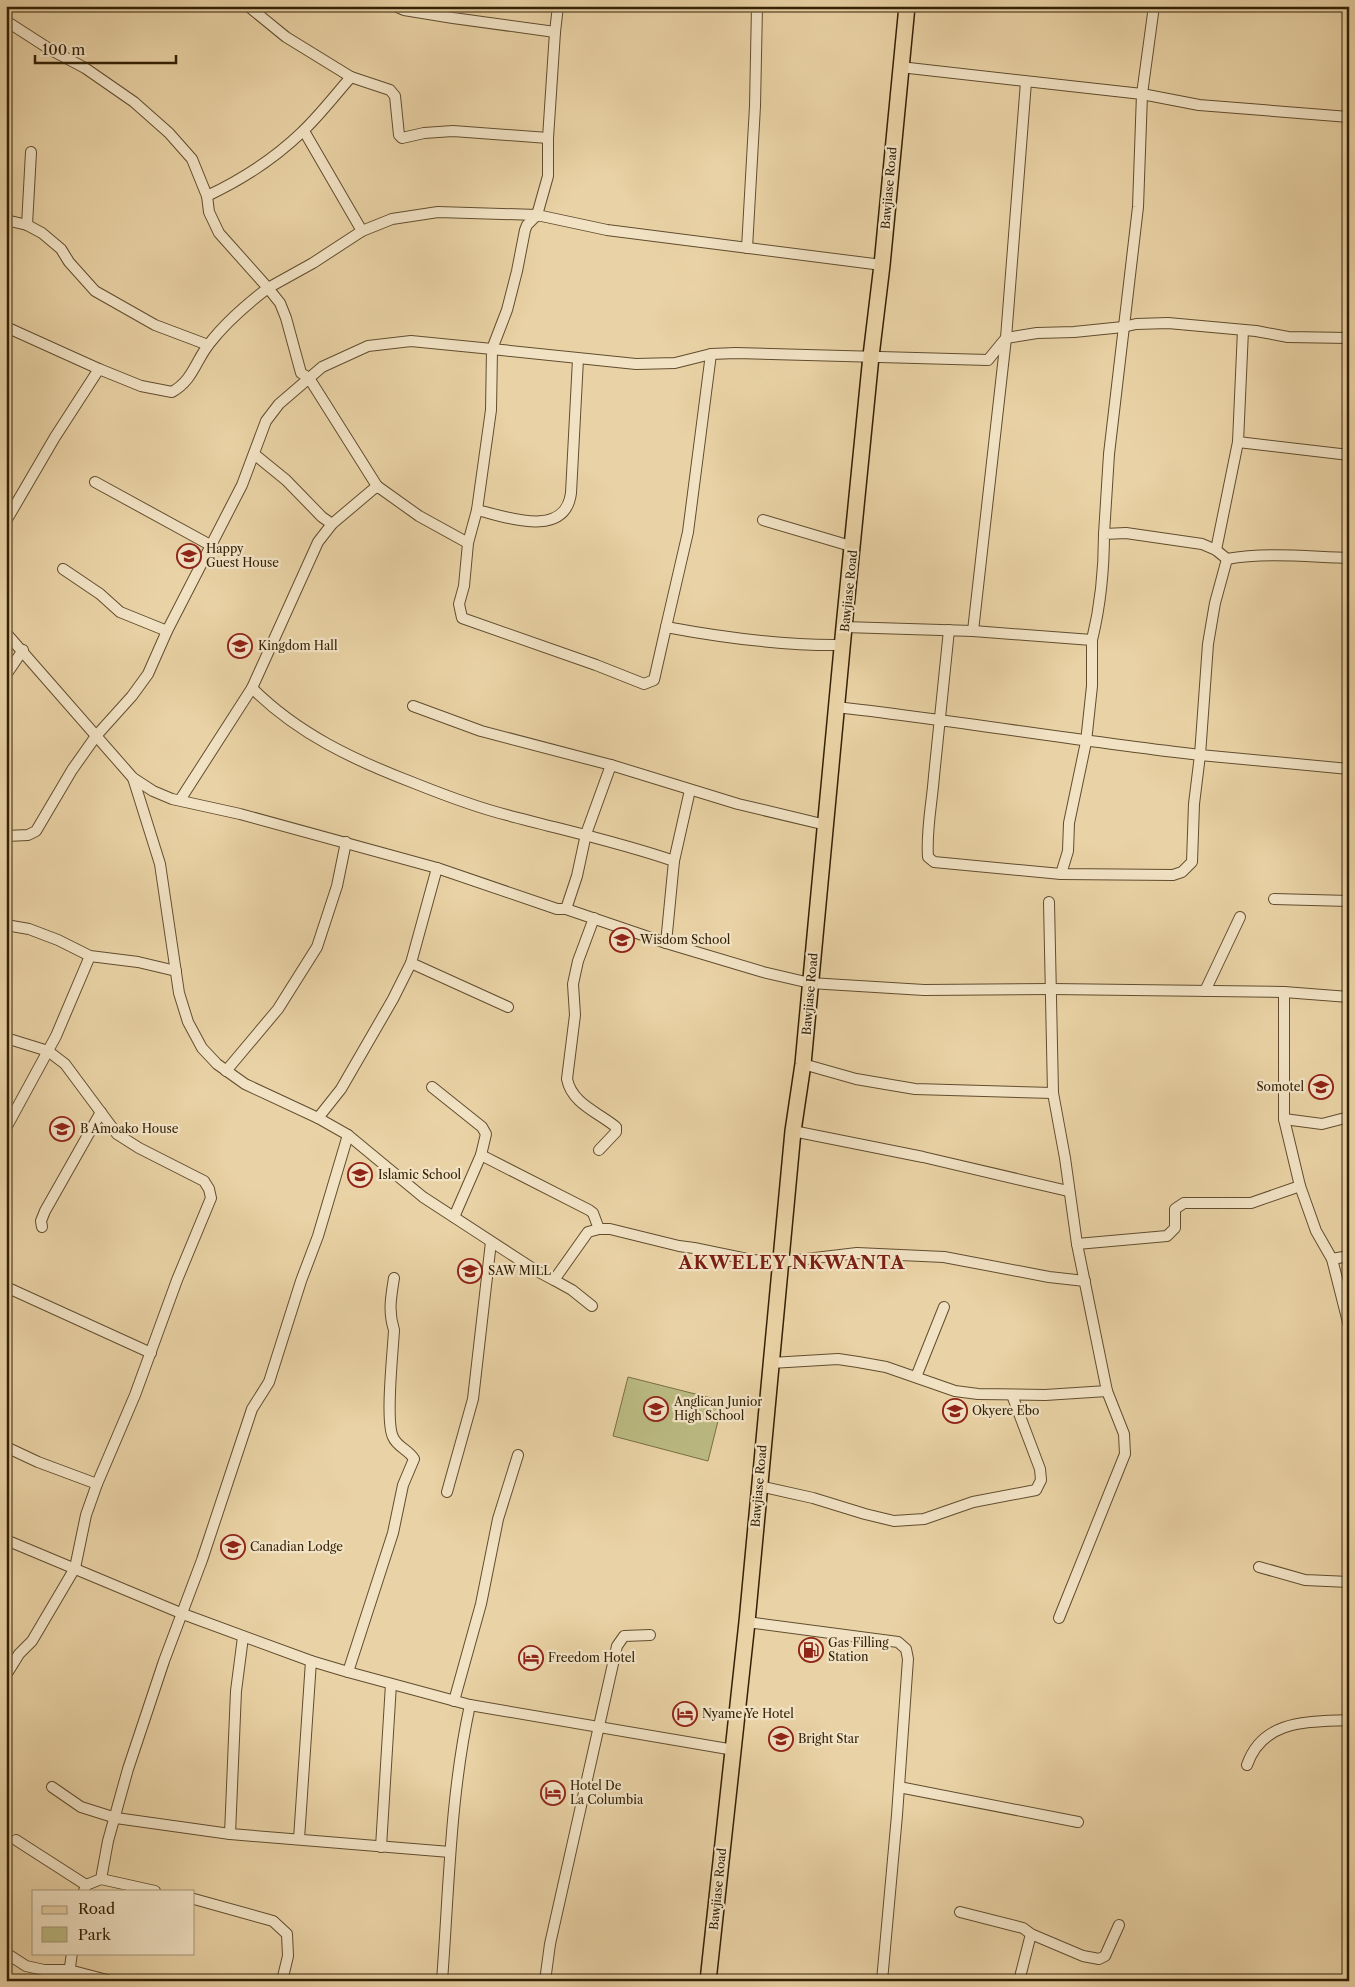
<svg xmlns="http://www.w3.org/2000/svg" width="1355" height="1987" font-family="'Libre Caslon Text',serif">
<rect width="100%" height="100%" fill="#e9d2a5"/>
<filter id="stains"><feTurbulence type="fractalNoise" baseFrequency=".004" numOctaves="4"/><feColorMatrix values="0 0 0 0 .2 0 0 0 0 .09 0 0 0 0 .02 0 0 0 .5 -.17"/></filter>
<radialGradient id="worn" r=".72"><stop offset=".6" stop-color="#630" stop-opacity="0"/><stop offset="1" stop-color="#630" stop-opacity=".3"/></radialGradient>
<polygon fill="#bbba82" stroke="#786e44" points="628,1377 723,1401 708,1461 613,1436"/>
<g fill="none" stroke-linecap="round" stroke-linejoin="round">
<defs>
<g id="street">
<polyline points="395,6 404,10 453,18 555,32"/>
<path d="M6 21 51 50 85 68 134 102 169 133 192 159 207 196 209 212 219 233 268 288C247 304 225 323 209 344 195 362 193 380 172 392L141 386 99 369 55 437 6 521"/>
<polyline points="900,67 1142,94 1199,105 1349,117"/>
<polyline points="351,77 390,90 395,96 399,135 402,138 424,133 453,131 548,138"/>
<polyline points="304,131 362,231"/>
<path d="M207 196C241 180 275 158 302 132 320 115 335 95 351 77L286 37 248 6"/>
<polyline points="6,220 27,225 42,233 61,249 69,262 95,291 155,325 208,345"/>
<polyline points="27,225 31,152"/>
<polyline points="747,248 755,106 757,6"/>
<polyline points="882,265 607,230 537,215 527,225 525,230 517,271 507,310 492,349 636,364 675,363 711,354 736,353 988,360 1006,338 1037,333 1074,332 1123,327 1136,324 1168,323 1256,331 1288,337 1349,338"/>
<polyline points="6,327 99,369"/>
<polyline points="1238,442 1349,455"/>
<polyline points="254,454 286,480 322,517 332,524"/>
<polyline points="95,482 212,546"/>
<polyline points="377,486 309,378 301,373 286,318 280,303 268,288 313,263 362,231 392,219 438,212 537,215 548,176 548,138 555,32 558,6"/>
<path d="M477 510C507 517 565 539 571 493L578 359"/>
<polyline points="763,520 854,547"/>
<polyline points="1104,534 1109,454 1138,207 1142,94 1154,6"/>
<polyline points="1216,550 1238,442 1243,330"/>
<path d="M1349 558C1309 557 1267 552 1227 559L1215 603 1208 644 1200 755 1349 769"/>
<polyline points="63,569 100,594 120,612 167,631"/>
<polyline points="666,627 688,532 711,354"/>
<polyline points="844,627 973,631 1092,640 1092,686 1086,742 1069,823 1068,851 1061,874"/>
<polyline points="973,631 1006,338 1026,82"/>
<polyline points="6,633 133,778 153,791 172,799 240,814 437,868 557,909 566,909 666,943 763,972 810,983 924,990 1052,989 1284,992 1349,997"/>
<path d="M1092 640C1101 603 1104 572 1104 534L1126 533 1202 544 1216 550 1227 559"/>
<polyline points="6,675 23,650"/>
<path d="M252 688 318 542 332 524 377 486 419 516 468 543 464 586 459 604 462 618 596 665 644 684 654 680 666 627C725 638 784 646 843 645"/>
<polyline points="413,706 481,731 611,765 738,804 826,825"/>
<path d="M837 707C958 721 1079 741 1200 755L1194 804 1192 862 1182 872 1173 875 1061 874 934 862 928 857C926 830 932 803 934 776 939 727 944 679 949 630"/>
<polyline points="133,778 160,864 179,993 188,1022 202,1048 217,1064 245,1084 318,1118 348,1135 423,1197 535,1270 554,1280 588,1232 599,1229 610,1229 679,1246 694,1248 752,1260 781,1262 857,1253 944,1257 1049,1277 1085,1281"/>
<path d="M180 800 252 688C298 734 354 760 414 783 444 795 475 807 507 815 563 830 619 842 674 861L666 943"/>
<polyline points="6,836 28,835 36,831 72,770 96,736 132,696 148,674 167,631 242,485 266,421 279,404 322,367 368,346 411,341 492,349 491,410 477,510 468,543"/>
<polyline points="674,861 690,790"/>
<polyline points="1274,899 1349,901"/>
<polyline points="1049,902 1053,1093 1065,1158 1077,1244 1107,1391 1124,1434 1125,1454 1059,1618"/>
<polyline points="566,909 577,876 586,834 611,765"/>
<path d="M594 918 578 961 573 984 575 1015 567 1079C572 1104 598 1112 616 1127V1132L599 1150"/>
<polyline points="6,925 29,929 58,940 90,956 138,962 176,971"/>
<polyline points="411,963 508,1007"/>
<polyline points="1205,991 1240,917"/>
<polyline points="1284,992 1284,1119 1300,1186 1316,1231 1332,1259 1349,1326"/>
<polyline points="6,1038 48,1051 65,1064 117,1134 139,1148 204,1181 209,1189 211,1198 177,1280 135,1395 97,1484 86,1515 75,1568 32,1641 19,1654 6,1675"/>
<polyline points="803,1064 856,1079 915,1089 1053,1093"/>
<polyline points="226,1071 278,1009 317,947 337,886 346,842"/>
<polyline points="432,1087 482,1127 486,1134 481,1155 454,1217"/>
<polyline points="318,1118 341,1089 393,999 411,963 437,868"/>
<polyline points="1284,1119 1322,1124 1349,1117"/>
<polyline points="6,1128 56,1036 90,956"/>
<polyline points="793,1131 923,1157 1068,1191"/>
<polyline points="481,1155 589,1210 593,1213 599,1229"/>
<polyline points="42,1227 41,1221 45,1211 101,1112"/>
<polyline points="1077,1244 1167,1236 1175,1228 1175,1209 1184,1203 1251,1203 1300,1186"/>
<polyline points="1332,1259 1349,1256"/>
<polyline points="554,1280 572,1290 592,1306"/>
<polyline points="6,1287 151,1353"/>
<polyline points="771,1363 838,1359 858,1362 886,1367 955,1391 978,1394 1045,1395 1107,1391"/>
<polyline points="916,1377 944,1307"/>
<polyline points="6,1447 38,1462 97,1484"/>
<polyline points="759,1486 813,1498 865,1514 894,1521 924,1519 973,1502 1036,1490 1041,1480 1040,1469 1012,1395"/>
<polyline points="447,1492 473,1399 491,1242"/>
<polyline points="6,1540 183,1614 311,1661 348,1672 470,1705 734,1750"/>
<polyline points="1259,1567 1305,1580 1349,1582"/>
<polyline points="747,1622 898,1642 906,1649 908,1659 897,1815 882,1981"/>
<path d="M348 1672 393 1533 403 1485 414 1459C409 1450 397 1447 393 1437 385 1421 393 1352 394 1330 388 1311 391 1297 394 1278"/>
<polyline points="454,1701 481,1604 498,1519 518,1455"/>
<path d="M1247 1765C1263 1719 1308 1722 1349 1720"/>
<polyline points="52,1787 81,1807 116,1818 230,1834 450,1852"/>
<polyline points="899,1787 1078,1822"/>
<polyline points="230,1834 236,1691 243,1637"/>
<polyline points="299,1839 311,1661"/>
<polyline points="16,1840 86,1885"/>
<polyline points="381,1847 391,1684"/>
<polyline points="101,1879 155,1891"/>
<polyline points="84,1891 86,1885 101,1879 108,1841 128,1769 164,1661 202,1560 252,1409 269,1382 301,1281 318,1236 348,1135"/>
<polyline points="194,1899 273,1921 287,1934 288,1956 282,1981"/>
<polyline points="960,1912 1023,1928 1031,1934 1083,1956 1099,1959 1105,1956 1119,1925"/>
<polyline points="6,1953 26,1966 44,1970 69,1970 111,1981"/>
<polyline points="68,1981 72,1953"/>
<path d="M442 1981C449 1889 450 1796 470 1705"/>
<polyline points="545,1981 550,1944 617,1646 624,1636 650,1635"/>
<polyline points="1019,1981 1031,1934"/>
</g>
<polyline id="primary" points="708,1981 747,1622 793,1131 803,1064 844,627 871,356 882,265 907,6"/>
</defs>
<use href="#street" stroke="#614d2e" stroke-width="12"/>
<use href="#primary" stroke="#342106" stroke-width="18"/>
<use href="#street" stroke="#f1e2c4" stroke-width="10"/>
<use href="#primary" stroke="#e9d2a5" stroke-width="15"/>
</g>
<defs>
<symbol id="school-ring" viewBox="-11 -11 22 22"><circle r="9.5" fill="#f1e2c4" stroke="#8f2418" stroke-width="1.5"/><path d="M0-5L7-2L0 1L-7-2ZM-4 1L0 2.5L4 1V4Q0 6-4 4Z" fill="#8f2418"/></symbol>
<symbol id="fuel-ring" viewBox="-11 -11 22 22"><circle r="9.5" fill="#f1e2c4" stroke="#8f2418" stroke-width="1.5"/><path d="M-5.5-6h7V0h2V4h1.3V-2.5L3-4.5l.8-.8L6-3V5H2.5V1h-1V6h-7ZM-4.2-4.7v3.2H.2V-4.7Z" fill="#8f2418"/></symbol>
<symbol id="hotel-ring" viewBox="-11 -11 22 22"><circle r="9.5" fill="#f1e2c4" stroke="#8f2418" stroke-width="1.5"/><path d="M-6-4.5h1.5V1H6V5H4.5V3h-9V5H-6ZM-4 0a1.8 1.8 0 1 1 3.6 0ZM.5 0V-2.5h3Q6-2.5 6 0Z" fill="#8f2418"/></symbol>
</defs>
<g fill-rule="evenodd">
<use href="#school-ring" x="175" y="542" width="28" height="28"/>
<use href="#school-ring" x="226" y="632" width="28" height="28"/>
<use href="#school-ring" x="608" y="926" width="28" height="28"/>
<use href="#school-ring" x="1307" y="1073" width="28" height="28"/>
<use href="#school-ring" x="48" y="1115" width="28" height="28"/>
<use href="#school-ring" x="346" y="1161" width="28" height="28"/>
<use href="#school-ring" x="456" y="1257" width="28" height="28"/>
<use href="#school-ring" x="642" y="1395" width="28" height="28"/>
<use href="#school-ring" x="941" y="1397" width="28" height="28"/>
<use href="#school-ring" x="219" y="1533" width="28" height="28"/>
<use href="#fuel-ring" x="797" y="1636" width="28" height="28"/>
<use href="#hotel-ring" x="517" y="1644" width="28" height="28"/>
<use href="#hotel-ring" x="671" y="1700" width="28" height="28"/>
<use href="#school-ring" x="767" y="1725" width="28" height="28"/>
<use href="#hotel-ring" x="539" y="1779" width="28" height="28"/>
</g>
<g text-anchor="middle" stroke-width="4.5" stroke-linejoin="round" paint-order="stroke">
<g font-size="12" fill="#342106" stroke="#f1e2c4">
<text transform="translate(889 188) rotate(-85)" y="4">Bawjiase Road</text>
<text transform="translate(849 591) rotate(-84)" y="4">Bawjiase Road</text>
<text transform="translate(810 994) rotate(-85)" y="4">Bawjiase Road</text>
<text transform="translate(759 1486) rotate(-85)" y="4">Bawjiase Road</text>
<text transform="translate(718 1889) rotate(-84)" y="4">Bawjiase Road</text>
</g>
<g font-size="12" fill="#342106" stroke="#f1e2c4" text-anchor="start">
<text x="206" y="553">Happy<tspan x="206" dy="14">Guest House</tspan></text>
<text x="258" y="650">Kingdom Hall</text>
<text x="640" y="944">Wisdom School</text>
<text x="1304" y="1091" text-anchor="end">Somotel</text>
<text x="80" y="1133">B Amoako House</text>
<text x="378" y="1179">Islamic School</text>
<text x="488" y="1275">SAW MILL</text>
<text x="674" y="1406">Anglican Junior<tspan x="674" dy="14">High School</tspan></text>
<text x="972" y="1415">Okyere Ebo</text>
<text x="250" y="1551">Canadian Lodge</text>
<text x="828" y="1647">Gas Filling<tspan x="828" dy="14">Station</tspan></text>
<text x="548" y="1662">Freedom Hotel</text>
<text x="702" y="1718">Nyame Ye Hotel</text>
<text x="798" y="1743">Bright Star</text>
<text x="570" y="1790">Hotel De<tspan x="570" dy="14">La Columbia</tspan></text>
</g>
<g font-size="18" font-weight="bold" letter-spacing="1" fill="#7a1f14" stroke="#f1e2c4">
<text x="792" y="1269">AKWELEY NKWANTA</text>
</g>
</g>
<rect width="1355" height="1987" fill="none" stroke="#e9d2a5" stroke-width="25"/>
<rect x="8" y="8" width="1340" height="1972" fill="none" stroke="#342106" stroke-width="2.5"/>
<rect x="12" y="12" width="1330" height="1962" fill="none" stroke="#342106"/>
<rect x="32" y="1890" width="162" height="65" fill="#f1e2c4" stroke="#a59578"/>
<rect x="42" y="1906" width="25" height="8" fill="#e9d2a5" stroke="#a59578"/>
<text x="78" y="1914" font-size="15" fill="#342106">Road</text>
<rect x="42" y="1927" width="25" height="15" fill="#bbba82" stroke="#a59578"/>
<text x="78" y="1940" font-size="15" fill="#342106">Park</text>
<path d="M35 55v8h141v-8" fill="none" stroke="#342106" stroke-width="2.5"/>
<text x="42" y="55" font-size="15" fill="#342106" stroke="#f1e2c4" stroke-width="4" paint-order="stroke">100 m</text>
<rect width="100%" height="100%" filter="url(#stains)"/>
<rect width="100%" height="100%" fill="url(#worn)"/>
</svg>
